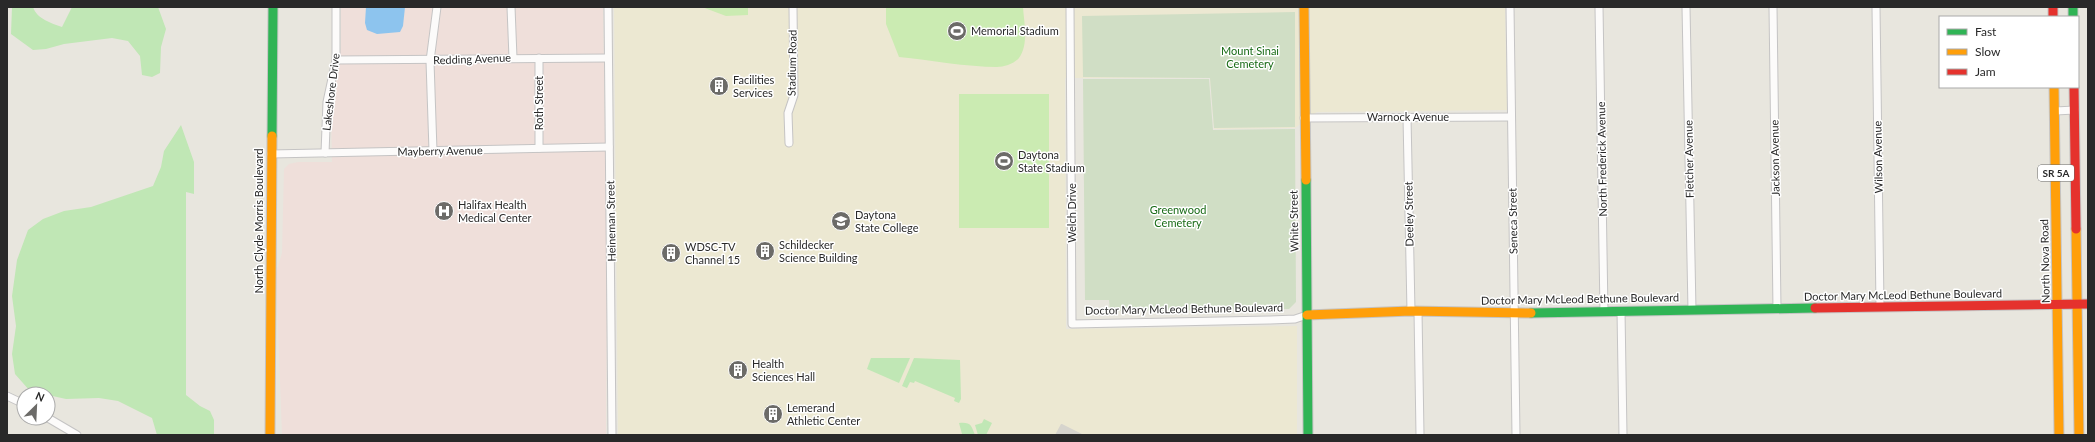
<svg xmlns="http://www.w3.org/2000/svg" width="2095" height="442" font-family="Lato,sans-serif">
<rect width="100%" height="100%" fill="#e8e6de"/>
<polygon fill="#ece8d2" points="614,7 1505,7 1507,110 1317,112 1295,128 1214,129 1210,78 1065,78 1066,329 1297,326 1297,435 618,435"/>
<polygon fill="#efdfda" points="341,7 603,7 607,275 606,435 282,435 276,273 282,253 284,169 289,164 298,162 332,162 331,107 341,47"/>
<g fill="#c0e7b5">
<path d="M12 7H33C37 19 51 23 62 27L72 7H158L166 29 161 47 160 73 152 77 142 75 140 56 128 41 112 38 64 44 46 49 33 50 11 34Z"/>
<polygon points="181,125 194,162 194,194 186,192 186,395 200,406 210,411 214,420 214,435 157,435 152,418 118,401 99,398 66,399 30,391 15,374 12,354 16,326 12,296 17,260 28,230 43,219 64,211 91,207 153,186 161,167 164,151"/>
<polygon points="871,358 910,358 899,383 867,369"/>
<polygon points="914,358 960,360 961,399 959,403 954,401 955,398 915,381 914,383 910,382 907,388 902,386"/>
<polygon points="984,419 992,423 986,435 978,435 975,425 982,423"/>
<path d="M959 423C971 422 971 425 975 435L962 434Z"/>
</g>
<g fill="#d0dec5">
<polygon points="1295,12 1295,127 1214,128 1210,78 1083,77 1082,16"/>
<polygon points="1083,79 1209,79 1213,130 1295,129 1296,302 1289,309 1110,311 1109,300 1085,300"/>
</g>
<g fill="#cbebb2">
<polygon points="702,7 748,7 748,15 726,16"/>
<path d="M886 7H1023C1024 23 1029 44 1019 58 1014 64 1004 67 997 67 967 67 930 60 899 57L886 24Z"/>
<rect x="959" y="94" width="90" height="134"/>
</g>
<polygon fill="#d6d4cd" points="1061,424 1062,424 1084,435 1055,435"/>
<polygon fill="#8dc4ee" points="366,7 405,7 403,26 400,32 377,34 367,30 365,23"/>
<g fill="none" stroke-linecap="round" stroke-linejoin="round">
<defs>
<g id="street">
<polyline points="511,7 513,58"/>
<polyline points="608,7 612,435"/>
<polyline points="1070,7 1072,324 1269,320 1295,319 1307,315"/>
<polyline points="1510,7 1516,435"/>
<polyline points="1599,7 1604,312"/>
<polyline points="1686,7 1692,310"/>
<polyline points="1773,7 1777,309"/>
<polyline points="1876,7 1880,307"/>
<polyline points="539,58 539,148"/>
<polyline points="336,60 608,58"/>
<polyline points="2055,111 2075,110"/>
<polyline points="1407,117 1411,311"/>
<polyline points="1304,118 1511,117"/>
<polyline points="789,143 788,113 794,95 793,7"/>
<polyline points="433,151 430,61 437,7"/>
<polyline points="325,153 327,102 336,60 336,7"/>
<polyline points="271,154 609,147"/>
<polyline points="1418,311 1420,435"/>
<polyline points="1621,311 1623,435"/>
<polyline points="7,396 24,404"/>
<polyline points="48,418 77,435"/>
</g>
<g id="fast">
<polyline points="2073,7 2073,17"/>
<polyline points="272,136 273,7"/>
<polyline points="1306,180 1308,435"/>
<polyline points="1531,313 1815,308"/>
</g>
<g id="slow">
<polyline points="1304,7 1306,180"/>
<polyline points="2054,87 2059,435"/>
<polyline points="2076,229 2079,435"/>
<polyline points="1307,315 1411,311 1531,313"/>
<polyline points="270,435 272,136"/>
</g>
<g id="jam">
<polyline points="2053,7 2053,17"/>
<polyline points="2074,87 2076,229"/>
<polyline points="1815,308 2088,304"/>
</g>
</defs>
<use href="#street" stroke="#c5c4c4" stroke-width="9"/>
<use href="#fast" stroke="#c5c4c4" stroke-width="11"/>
<use href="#slow" stroke="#c5c4c4" stroke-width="11"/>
<use href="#jam" stroke="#c5c4c4" stroke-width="11"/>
<use href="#street" stroke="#fcfbfa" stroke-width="7"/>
<use href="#fast" stroke="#30b455" stroke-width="9"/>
<use href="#slow" stroke="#ff9f0a" stroke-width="9"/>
<use href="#jam" stroke="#e5322d" stroke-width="9"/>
</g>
<defs>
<symbol id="stadium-disc" viewBox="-11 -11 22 22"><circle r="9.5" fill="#6c6b68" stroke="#fff"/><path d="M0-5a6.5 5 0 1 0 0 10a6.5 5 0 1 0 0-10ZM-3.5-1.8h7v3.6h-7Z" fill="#fff"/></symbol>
<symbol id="building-disc" viewBox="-11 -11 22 22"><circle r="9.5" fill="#6c6b68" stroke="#fff"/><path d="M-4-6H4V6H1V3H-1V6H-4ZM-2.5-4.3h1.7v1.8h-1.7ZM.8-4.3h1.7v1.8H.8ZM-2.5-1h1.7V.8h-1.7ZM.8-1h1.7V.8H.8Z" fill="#fff"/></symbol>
<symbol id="hospital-disc" viewBox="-11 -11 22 22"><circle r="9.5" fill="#6c6b68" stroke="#fff"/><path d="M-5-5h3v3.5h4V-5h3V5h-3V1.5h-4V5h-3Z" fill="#fff"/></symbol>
<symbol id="university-disc" viewBox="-11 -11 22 22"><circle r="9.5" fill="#6c6b68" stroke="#fff"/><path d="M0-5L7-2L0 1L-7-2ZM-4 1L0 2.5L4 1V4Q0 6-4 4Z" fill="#fff"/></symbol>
</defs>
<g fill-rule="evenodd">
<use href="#stadium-disc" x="946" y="20" width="22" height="22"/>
<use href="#building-disc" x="708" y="75" width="22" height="22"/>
<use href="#stadium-disc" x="993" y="150" width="22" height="22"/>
<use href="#hospital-disc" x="433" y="200" width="22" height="22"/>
<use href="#university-disc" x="830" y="210" width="22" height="22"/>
<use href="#building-disc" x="754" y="240" width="22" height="22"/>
<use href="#building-disc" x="660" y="242" width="22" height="22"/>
<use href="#building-disc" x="727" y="359" width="22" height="22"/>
<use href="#building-disc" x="762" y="403" width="22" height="22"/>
</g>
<g text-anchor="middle" stroke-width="3" stroke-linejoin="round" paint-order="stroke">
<rect fill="#fff" stroke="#696969" stroke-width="1" x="2038" y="165" width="36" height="16" rx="3"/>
<g font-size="10" font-weight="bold" fill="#292929">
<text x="2056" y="177">SR 5A</text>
</g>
<g font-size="11" fill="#292929" stroke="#fff" text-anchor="start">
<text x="971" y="35">Memorial Stadium</text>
<text x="733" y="84">Facilities<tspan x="733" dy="13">Services</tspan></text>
<text x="1018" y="159">Daytona<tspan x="1018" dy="13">State Stadium</tspan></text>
<text x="458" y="209">Halifax Health<tspan x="458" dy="13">Medical Center</tspan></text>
<text x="855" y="219">Daytona<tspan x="855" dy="13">State College</tspan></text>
<text x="779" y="249">Schildecker<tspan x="779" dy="13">Science Building</tspan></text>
<text x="685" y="251">WDSC-TV<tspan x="685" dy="13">Channel 15</tspan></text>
<text x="752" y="368">Health<tspan x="752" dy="13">Sciences Hall</tspan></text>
<text x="787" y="412">Lemerand<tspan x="787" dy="13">Athletic Center</tspan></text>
</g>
<g font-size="11" fill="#176a15" stroke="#fff">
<text x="1250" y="55">Mount Sinai<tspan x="1250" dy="13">Cemetery</tspan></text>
<text x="1178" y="214">Greenwood<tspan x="1178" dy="13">Cemetery</tspan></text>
</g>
<g font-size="11" fill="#292929" stroke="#fff">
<text transform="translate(472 59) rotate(-2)" y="4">Redding Avenue</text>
<text transform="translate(792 63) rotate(-89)" y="4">Stadium Road</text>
<text transform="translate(331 92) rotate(-83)" y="4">Lakeshore Drive</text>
<text transform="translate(539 103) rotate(-90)" y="4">Roth Street</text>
<text x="1408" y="121">Warnock Avenue</text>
<text transform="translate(440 151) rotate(-1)" y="4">Mayberry Avenue</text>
<text transform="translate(1878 157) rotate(-91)" y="4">Wilson Avenue</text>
<text transform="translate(1775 158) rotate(-91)" y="4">Jackson Avenue</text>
<text transform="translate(1602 159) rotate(-91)" y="4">North Frederick Avenue</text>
<text transform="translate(1689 159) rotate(-91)" y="4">Fletcher Avenue</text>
<text transform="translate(1072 213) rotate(-90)" y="4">Welch Drive</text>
<text transform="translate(1409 214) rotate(-91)" y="4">Deeley Street</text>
<text transform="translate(259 221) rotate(-90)" y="4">North Clyde Morris Boulevard</text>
<text transform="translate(611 221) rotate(-91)" y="4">Heineman Street</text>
<text transform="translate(1294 221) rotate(-91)" y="4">White Street</text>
<text transform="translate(1513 221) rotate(-91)" y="4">Seneca Street</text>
<text transform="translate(2045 261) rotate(-91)" y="4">North Nova Road</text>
<text transform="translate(1903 295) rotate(-1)" y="4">Doctor Mary McLeod Bethune Boulevard</text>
<text transform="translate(1580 299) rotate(-1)" y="4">Doctor Mary McLeod Bethune Boulevard</text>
<text transform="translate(1184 309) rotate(-1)" y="4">Doctor Mary McLeod Bethune Boulevard</text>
</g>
</g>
<rect width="2095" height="442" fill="none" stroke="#292929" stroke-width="16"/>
<rect x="1939" y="16" width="140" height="72" fill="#ffffff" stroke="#a9a9a9"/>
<rect x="1947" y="29" width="20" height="6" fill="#30b455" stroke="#a9a9a9"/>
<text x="1975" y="36" font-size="12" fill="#292929">Fast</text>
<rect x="1947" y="49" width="20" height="6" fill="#ff9f0a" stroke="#a9a9a9"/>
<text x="1975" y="56" font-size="12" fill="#292929">Slow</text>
<rect x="1947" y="69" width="20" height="6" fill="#e5322d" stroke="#a9a9a9"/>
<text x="1975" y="76" font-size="12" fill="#292929">Jam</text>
<g transform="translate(36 406) rotate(24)"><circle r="19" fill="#ffffff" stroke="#a9a9a9"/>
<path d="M0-3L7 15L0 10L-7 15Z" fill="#6c6b68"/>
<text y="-6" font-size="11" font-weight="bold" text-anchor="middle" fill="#292929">N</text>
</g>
</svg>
